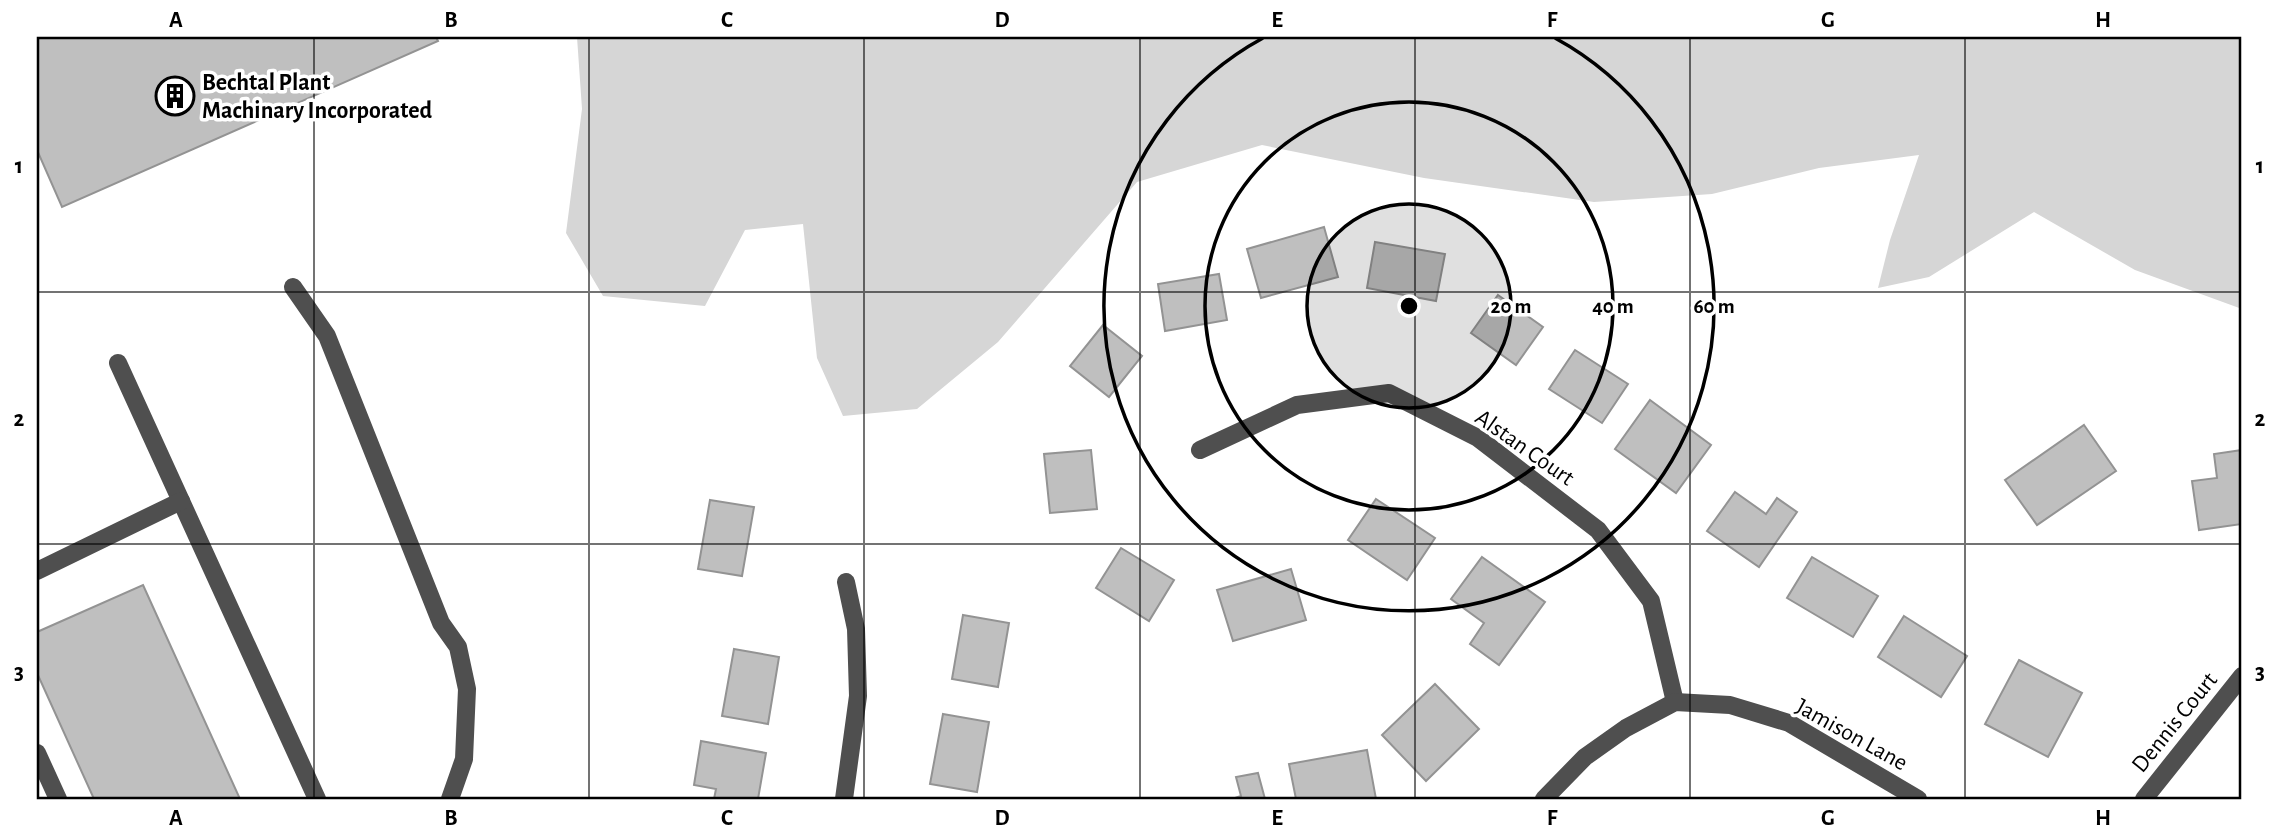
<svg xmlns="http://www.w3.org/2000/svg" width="2279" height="836" font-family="'Alegreya Sans',sans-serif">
<rect width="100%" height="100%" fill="#fff"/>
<polygon fill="#d6d6d6" points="577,37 2242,37 2242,309 2135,270 2034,212 1929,277 1878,288 1890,240 1919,155 1819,168 1712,194 1594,202 1424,178 1262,145 1137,182 998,342 917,409 843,416 817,358 803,224 745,230 705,306 603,296 566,233 582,109"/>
<g fill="#bfbfbf" stroke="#939393" stroke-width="2">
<polygon points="37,37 436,37 438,41 62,207 37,150"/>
<polygon points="1324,227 1338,277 1261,298 1247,249"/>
<polygon points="1375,242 1445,254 1436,301 1367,288"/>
<polygon points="1219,274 1227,320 1165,331 1158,284"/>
<polygon points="1498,295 1543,327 1516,365 1471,333"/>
<polygon points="1103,325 1142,356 1109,397 1070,366"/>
<polygon points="1575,350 1628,384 1602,423 1549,389"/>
<polygon points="1650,400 1711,445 1676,493 1615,449"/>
<polygon points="2084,425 2116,471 2037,525 2005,480"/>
<polygon points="1091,450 1097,509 1050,513 1044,454"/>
<polygon points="2242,450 2242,524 2199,530 2192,481 2217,478 2214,454"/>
<polygon points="1735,492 1766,514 1777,498 1797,512 1759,567 1707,531"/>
<polygon points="1376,499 1435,538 1407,580 1348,540"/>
<polygon points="710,500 754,507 742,576 698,569"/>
<polygon points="1121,548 1174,580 1149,621 1096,588"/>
<polygon points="1482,557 1545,602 1499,665 1470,644 1484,623 1451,599"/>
<polygon points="1812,557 1878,596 1853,637 1787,598"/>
<polygon points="1291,569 1306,620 1233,641 1217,590"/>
<polygon points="143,585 240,799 94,799 37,673 37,632"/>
<polygon points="963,615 1009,623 998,687 952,679"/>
<polygon points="1904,616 1967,656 1941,697 1878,657"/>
<polygon points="734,649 779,657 768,724 722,716"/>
<polygon points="2019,660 2082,693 2048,757 1985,724"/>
<polygon points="1435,684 1479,729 1426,781 1382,735"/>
<polygon points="943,714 989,722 977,792 930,784"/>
<polygon points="701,741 766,753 758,799 714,799 716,789 694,785"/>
<polygon points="1367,750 1376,799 1296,799 1289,764"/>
<polygon points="1258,773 1265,799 1232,799 1241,796 1236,777"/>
</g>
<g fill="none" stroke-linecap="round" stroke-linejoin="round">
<g stroke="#4f4f4f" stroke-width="18">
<polyline points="293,287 327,336 441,623 458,647 467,689 464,759 450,799"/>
<polyline points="118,363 317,799"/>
<polyline points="1200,450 1297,405 1389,393 1478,438 1598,530 1651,601 1675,702"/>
<polyline points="37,571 181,501"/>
<polyline points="37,753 58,799"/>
<polyline points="844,799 858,696 856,629 846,582"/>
<polyline points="1544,799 1585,757 1626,728 1675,702 1730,705 1789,723 1918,799"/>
<polyline points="2144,799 2242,676"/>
</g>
</g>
<path fill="none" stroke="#000" stroke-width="2" stroke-opacity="0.55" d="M314 37V799M589 37V799M864 37V799M1140 37V799M1415 37V799M1690 37V799M1965 37V799M37 292H2242M37 544H2242"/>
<circle cx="1409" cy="306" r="102" fill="#000" fill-opacity=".12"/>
<g fill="none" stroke="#000" stroke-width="3.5">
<circle cx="1409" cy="306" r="102"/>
<circle cx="1409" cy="306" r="204"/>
<path d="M1555 38A305 305 0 1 1 1263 38"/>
</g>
<defs>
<symbol id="building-ring" viewBox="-11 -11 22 22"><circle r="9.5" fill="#fff" stroke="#000" stroke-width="1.5"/><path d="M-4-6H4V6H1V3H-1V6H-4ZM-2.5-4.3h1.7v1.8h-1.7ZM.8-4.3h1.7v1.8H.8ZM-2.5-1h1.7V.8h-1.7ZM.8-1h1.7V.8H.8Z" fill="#000"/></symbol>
</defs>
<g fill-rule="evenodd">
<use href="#building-ring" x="153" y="74" width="44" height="44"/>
</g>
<g text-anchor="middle" stroke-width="7" stroke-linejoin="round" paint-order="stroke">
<g font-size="24" font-weight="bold" fill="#000" stroke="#fff" text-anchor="start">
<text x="202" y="90">Bechtal Plant<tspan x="202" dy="28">Machinary Incorporated</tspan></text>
</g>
<g font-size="24" fill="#000" stroke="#fff">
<text transform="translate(1525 447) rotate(35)" y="8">Alstan Court</text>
<text transform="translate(2174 722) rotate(-51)" y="8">Dennis Court</text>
<text transform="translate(1852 734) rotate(29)" y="8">Jamison Lane</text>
</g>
</g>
<circle cx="1409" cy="306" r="10" fill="#000" stroke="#fff" stroke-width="3.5"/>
<g font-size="21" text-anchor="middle" font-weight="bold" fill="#000" stroke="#fff" stroke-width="7" stroke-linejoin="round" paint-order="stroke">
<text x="1511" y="313">20 m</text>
<text x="1613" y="313">40 m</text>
<text x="1714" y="313">60 m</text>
</g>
<rect width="2279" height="836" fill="none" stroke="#ffffff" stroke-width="77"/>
<rect x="38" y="38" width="2202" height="760" fill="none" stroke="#000" stroke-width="2.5"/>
<g font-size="23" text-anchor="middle" font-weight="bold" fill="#000">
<text x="176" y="27">A</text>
<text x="451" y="27">B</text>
<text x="727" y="27">C</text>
<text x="1002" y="27">D</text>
<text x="1277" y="27">E</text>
<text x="1552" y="27">F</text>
<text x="1828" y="27">G</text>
<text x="2103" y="27">H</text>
<text x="19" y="173">1</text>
<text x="2260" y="173">1</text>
<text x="19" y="426">2</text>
<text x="2260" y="426">2</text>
<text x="19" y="679">3</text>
<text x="2260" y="679">3</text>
<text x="176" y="825">A</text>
<text x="451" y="825">B</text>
<text x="727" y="825">C</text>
<text x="1002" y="825">D</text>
<text x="1277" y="825">E</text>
<text x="1552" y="825">F</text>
<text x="1828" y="825">G</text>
<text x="2103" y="825">H</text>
</g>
</svg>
